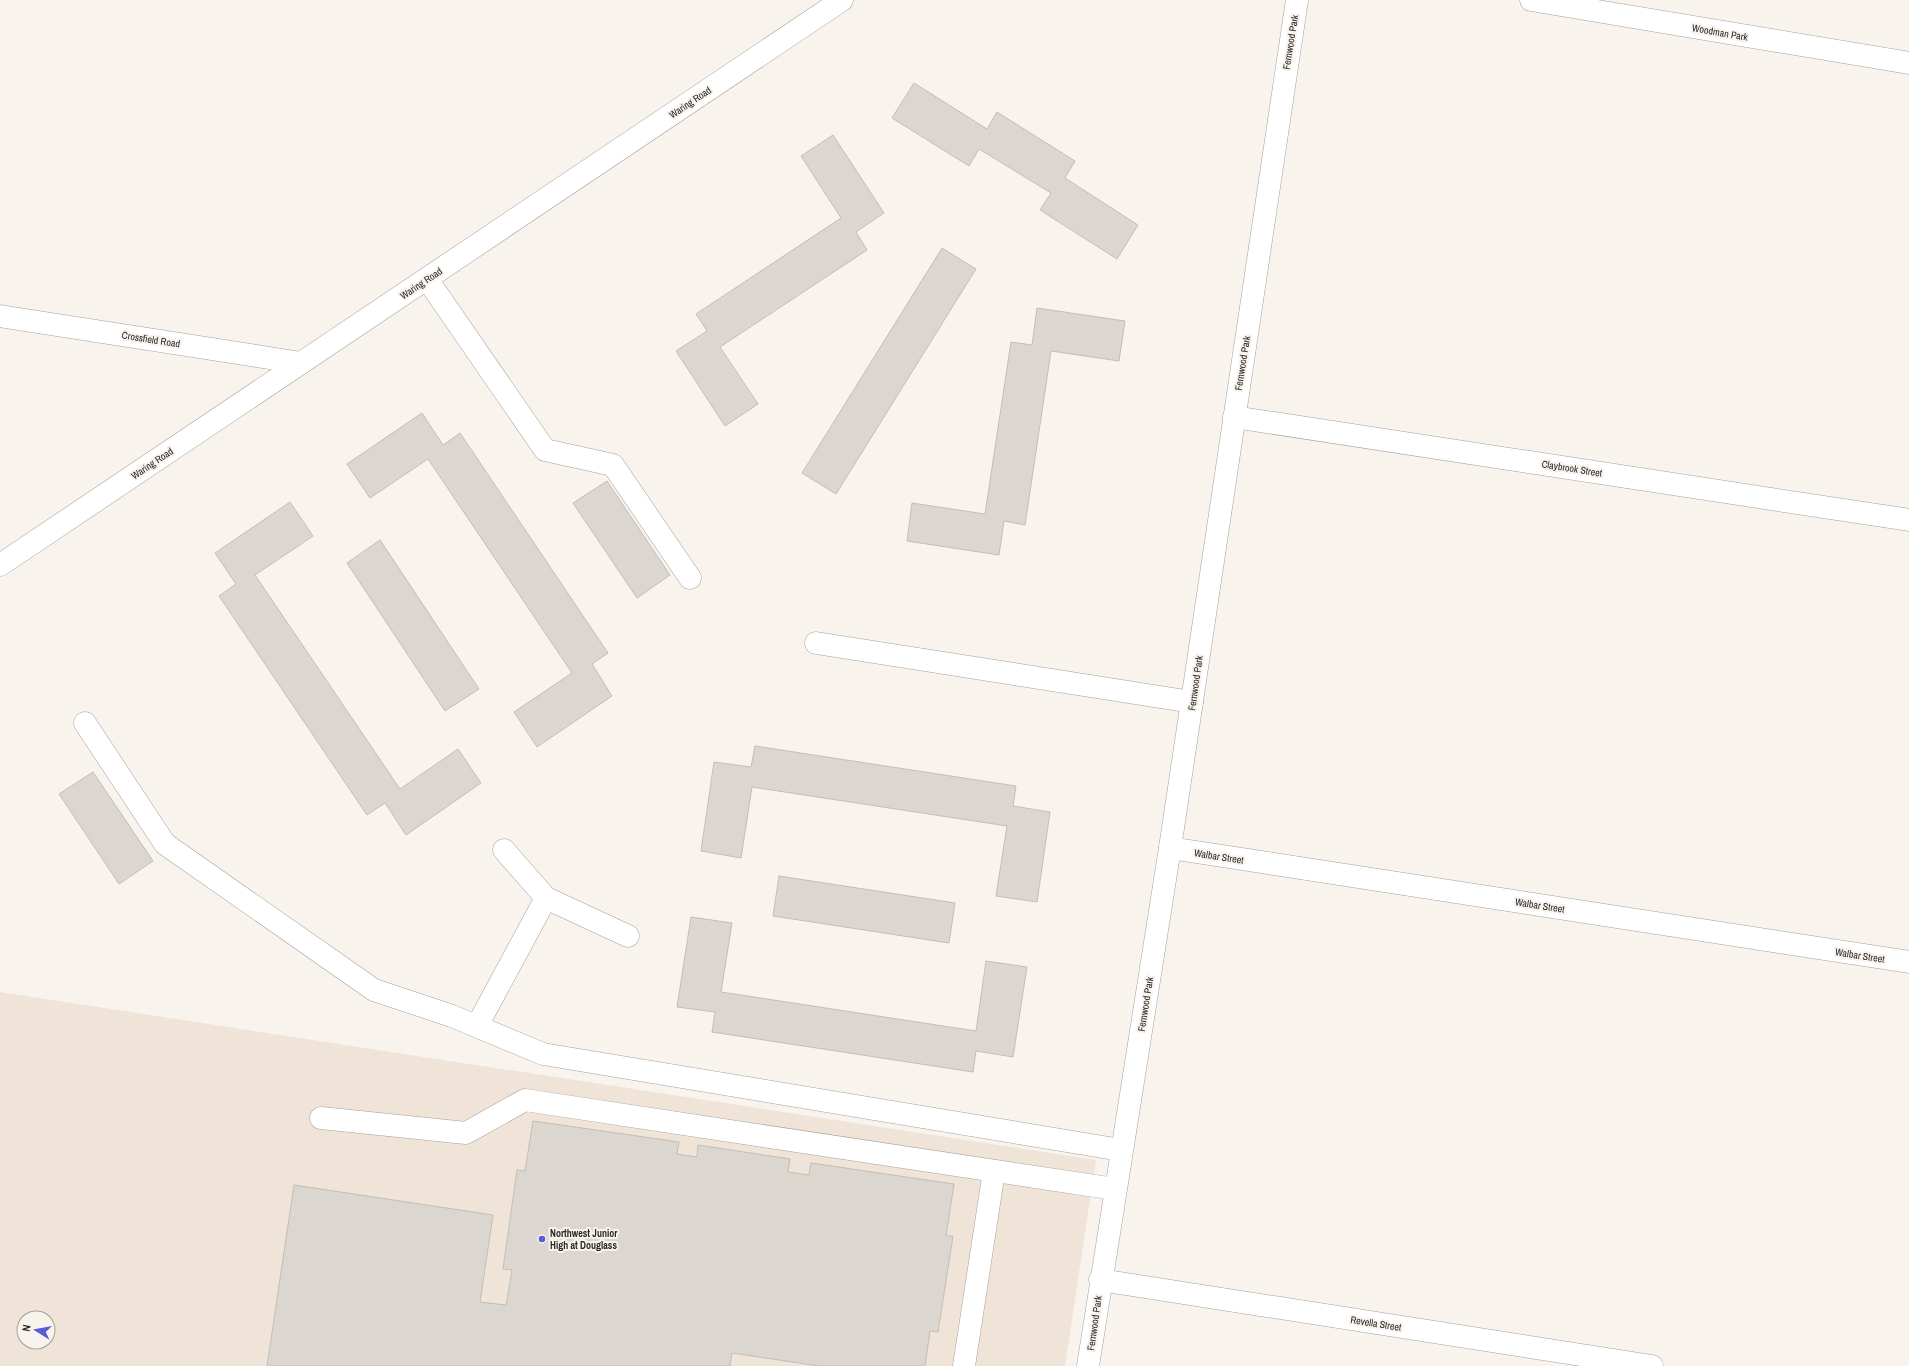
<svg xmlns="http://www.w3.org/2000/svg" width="1909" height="1366" font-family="'Archivo Narrow',sans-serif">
<rect width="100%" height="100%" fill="#f9f3ed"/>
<path fill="#f0e4d9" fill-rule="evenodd" d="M0 992 1096 1160 1065 1366H0ZM24 1318H48V1342H24Z"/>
<g fill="#dcd6d1" stroke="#c3bdb8">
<polygon points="914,83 987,129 997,112 1075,161 1065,178 1138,225 1117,259 1040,210 1051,193 979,149 969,166 892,118"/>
<polygon points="833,135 884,213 856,232 867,250 720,347 758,404 725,426 676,351 707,331 696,314 841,218 801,156"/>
<polygon points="942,248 976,269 836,494 802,473"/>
<polygon points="1037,308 1125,321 1119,361 1051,351 1025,525 1004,521 999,555 907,541 912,503 985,514 1011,342 1032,345"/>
<polygon points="422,413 443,445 460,433 608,653 592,664 612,696 537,747 514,712 572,673 428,459 370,498 347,464"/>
<polygon points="607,481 670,575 637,598 573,503"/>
<polygon points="290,502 313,536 255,575 400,789 458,749 481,783 406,835 385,803 367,815 219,596 236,584 215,553"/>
<polygon points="380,540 479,689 445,711 347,563"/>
<polygon points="755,746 1016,786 1013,806 1050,812 1037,902 996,896 1007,826 752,787 741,858 701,851 714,762 751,767"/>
<polygon points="93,772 153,861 119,884 59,794"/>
<polygon points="779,876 955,903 949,943 773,916"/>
<polygon points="691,917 732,923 721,992 976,1031 986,961 1027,967 1013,1057 976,1051 973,1072 712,1032 715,1012 677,1007"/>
<polygon points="533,1121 679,1142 677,1154 697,1157 698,1145 790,1159 788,1172 809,1175 811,1163 954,1184 946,1236 953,1236 938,1332 930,1331 925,1366 819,1366 732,1353 730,1366 267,1366 294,1185 493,1215 480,1302 506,1305 512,1270 503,1269 517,1170 525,1171"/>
</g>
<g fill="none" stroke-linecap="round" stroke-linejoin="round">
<defs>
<g id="minor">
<polyline points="1531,0 1909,63"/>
<polyline points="427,279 545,450 613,465 690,578"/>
<polyline points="0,316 301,363"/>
<polyline points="1234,417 1909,520"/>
<polyline points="0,565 842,0"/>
<polyline points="816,643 1192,702"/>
<polyline points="85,723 165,844 374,990 452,1016 543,1054 1121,1150"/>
<polyline points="1170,848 1909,962"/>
<polyline points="504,850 546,898 628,936"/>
<polyline points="477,1026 546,898"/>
<polyline points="321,1118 466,1133 525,1100 1115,1189"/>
<polyline points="1100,1280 1652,1366"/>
<polyline points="964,1366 994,1171"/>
<polyline points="1088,1366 1170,848 1297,0"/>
</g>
</defs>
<use href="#minor" stroke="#a5a09b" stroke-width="23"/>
<use href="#minor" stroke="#fff" stroke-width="22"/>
</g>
<circle fill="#555ed5" stroke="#f9f3ed" stroke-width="1.5" cx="542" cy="1239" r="4"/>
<g text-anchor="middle" stroke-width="4" stroke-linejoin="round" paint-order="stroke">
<g font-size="10" fill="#292725" stroke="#f9f3ed">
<text transform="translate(1720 32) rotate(10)" y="4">Woodman Park</text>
<text transform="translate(1290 42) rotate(-81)" y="4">Fernwood Park</text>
<text transform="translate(690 102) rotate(-34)" y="4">Waring Road</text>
<text transform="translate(421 283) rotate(-34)" y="4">Waring Road</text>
<text transform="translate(151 339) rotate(9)" y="4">Crossfield Road</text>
<text transform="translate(1242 363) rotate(-81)" y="4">Fernwood Park</text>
<text transform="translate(152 463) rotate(-34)" y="4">Waring Road</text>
<text transform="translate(1572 468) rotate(9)" y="4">Claybrook Street</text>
<text transform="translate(1195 683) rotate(-82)" y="4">Fernwood Park</text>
<text transform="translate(1219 856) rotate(9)" y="4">Walbar Street</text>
<text transform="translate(1540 905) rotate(9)" y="4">Walbar Street</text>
<text transform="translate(1860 955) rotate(9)" y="4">Walbar Street</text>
<text transform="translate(1145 1004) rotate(-81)" y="4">Fernwood Park</text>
<text transform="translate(1094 1323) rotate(-82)" y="4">Fernwood Park</text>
<text transform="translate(1376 1323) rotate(9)" y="4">Revella Street</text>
</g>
<g font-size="10" font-weight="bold" fill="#292725" stroke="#f9f3ed" text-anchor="start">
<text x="550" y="1237">Northwest Junior<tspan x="550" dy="12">High at Douglass</tspan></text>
</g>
</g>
<g transform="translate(36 1330) rotate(281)"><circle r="19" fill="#f9f3ed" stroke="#a6a19d"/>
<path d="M0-3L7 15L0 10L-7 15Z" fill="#555ed5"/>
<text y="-6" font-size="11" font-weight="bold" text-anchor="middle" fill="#292725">N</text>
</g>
</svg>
